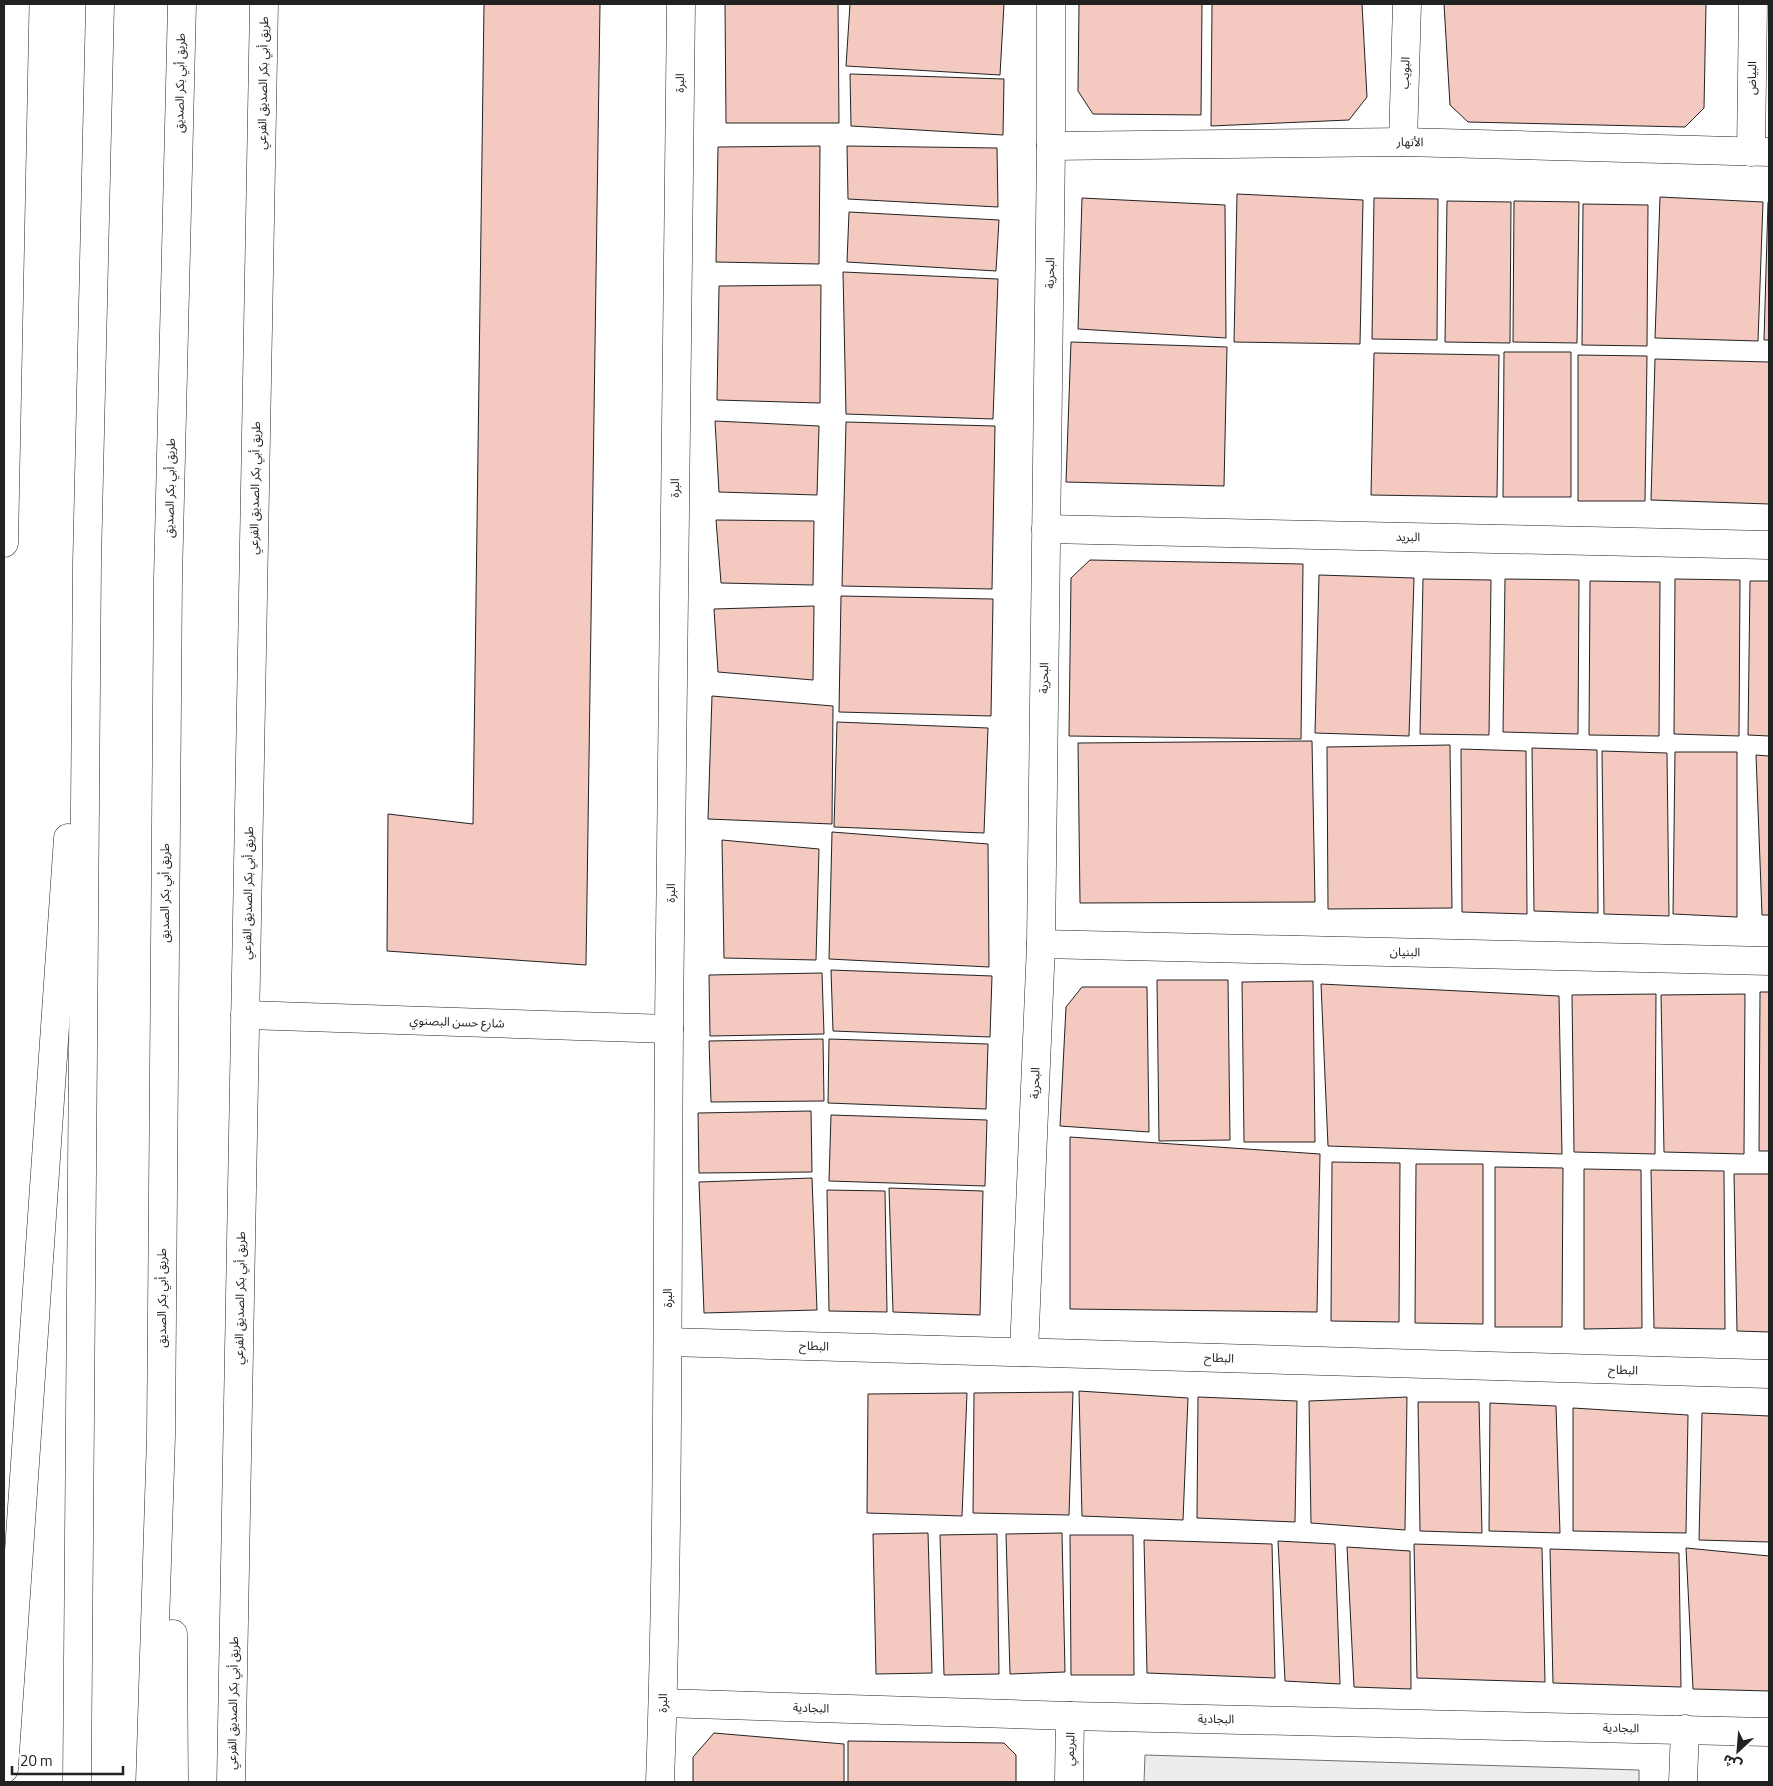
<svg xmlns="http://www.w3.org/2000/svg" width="1773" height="1786" font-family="'Titillium Web','Noto Sans Arabic',sans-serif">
<rect width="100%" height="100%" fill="#fff"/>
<polygon fill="#ededed" stroke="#6f6f6f" points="1145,1755 1639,1770 1639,1782 1144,1782"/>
<g fill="#f3c9c0" stroke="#222">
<polygon points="484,4 600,4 586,965 387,951 388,814 473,824"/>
<polygon points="725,4 838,4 839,123 726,123"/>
<polygon points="850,4 1004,4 1000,75 846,66"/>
<polygon points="1079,4 1202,4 1201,115 1093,114 1078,91"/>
<polygon points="1212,4 1362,4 1367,97 1349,120 1211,126"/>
<polygon points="1444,4 1706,4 1704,108 1685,127 1468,122 1450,105"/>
<polygon points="850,74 1004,79 1003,135 851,126"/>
<polygon points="820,146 819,264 716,262 718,147"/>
<polygon points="847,146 997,148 998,207 848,199"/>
<polygon points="1237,194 1363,200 1360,344 1234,342"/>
<polygon points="1660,197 1763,202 1758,341 1655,338"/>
<polygon points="1082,198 1225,205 1226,338 1078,329"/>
<polygon points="1374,198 1438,199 1437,340 1372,339"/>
<polygon points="1447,201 1511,202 1510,343 1445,342"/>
<polygon points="1514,201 1579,202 1577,343 1513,342"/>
<polygon points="1768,202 1769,202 1769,340 1764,340"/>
<polygon points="1583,204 1648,205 1647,346 1582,345"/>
<polygon points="849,212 999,220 996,271 847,262"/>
<polygon points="843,272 998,279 993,419 846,414"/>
<polygon points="821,285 820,403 717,400 719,286"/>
<polygon points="1071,342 1227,347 1224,486 1066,482"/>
<polygon points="1504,352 1571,352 1571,497 1503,497"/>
<polygon points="1374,353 1499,355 1497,497 1371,495"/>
<polygon points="1578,355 1647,356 1645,501 1578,501"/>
<polygon points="1655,359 1769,362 1769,504 1651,500"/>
<polygon points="715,421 819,426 817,495 719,492"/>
<polygon points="846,422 995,426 992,589 842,586"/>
<polygon points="716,520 814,521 813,585 721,583"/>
<polygon points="1090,560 1303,564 1301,739 1069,736 1071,578"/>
<polygon points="1319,575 1414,578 1409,736 1315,733"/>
<polygon points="1423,579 1491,580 1489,735 1420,734"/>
<polygon points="1505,579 1579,580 1578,734 1503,732"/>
<polygon points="1675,579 1740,580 1739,736 1674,734"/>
<polygon points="1590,581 1660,582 1659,736 1589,735"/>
<polygon points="1750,581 1769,581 1769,736 1748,735"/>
<polygon points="841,596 993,599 991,716 839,712"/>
<polygon points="814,606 813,680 718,672 714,609"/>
<polygon points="712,696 833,706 832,824 708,819"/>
<polygon points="837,722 988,728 984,833 834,827"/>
<polygon points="1312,741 1315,902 1080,903 1078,743"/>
<polygon points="1450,745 1452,908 1328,909 1327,747"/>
<polygon points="1532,748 1597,750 1598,913 1534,911"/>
<polygon points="1461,749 1526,751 1527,914 1462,912"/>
<polygon points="1602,751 1667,753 1669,916 1604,914"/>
<polygon points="1675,752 1737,752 1737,917 1673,914"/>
<polygon points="1756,755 1769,756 1769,915 1762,915"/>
<polygon points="832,832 988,844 989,967 829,959"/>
<polygon points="722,840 819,849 816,960 724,958"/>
<polygon points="831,970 992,976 990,1037 833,1031"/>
<polygon points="822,973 824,1034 710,1036 709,975"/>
<polygon points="1157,980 1228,980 1230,1140 1159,1141"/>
<polygon points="1313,981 1315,1142 1244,1142 1242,982"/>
<polygon points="1321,984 1559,996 1562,1154 1328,1146"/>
<polygon points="1082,987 1147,987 1149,1132 1060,1126 1066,1007"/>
<polygon points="1760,992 1769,992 1769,1151 1759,1151"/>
<polygon points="1656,994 1655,1154 1574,1152 1572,995"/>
<polygon points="1745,994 1744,1154 1664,1152 1661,995"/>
<polygon points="823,1039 824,1101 711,1102 709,1041"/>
<polygon points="829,1039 988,1044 986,1109 828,1103"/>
<polygon points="811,1111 812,1172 699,1173 698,1113"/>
<polygon points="831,1115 987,1120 985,1186 829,1181"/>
<polygon points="1070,1137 1320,1154 1317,1312 1070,1309"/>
<polygon points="1332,1162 1400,1163 1399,1322 1331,1321"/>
<polygon points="1416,1164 1483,1164 1483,1324 1415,1323"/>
<polygon points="1495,1167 1563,1168 1562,1327 1495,1327"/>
<polygon points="1584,1169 1641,1170 1642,1328 1584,1329"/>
<polygon points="1651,1170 1724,1171 1725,1329 1654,1328"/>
<polygon points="1734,1174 1769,1174 1769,1332 1737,1331"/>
<polygon points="812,1178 817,1310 704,1313 699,1182"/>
<polygon points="889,1188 983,1191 980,1315 893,1312"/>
<polygon points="827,1190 885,1191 887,1312 829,1311"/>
<polygon points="1079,1391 1188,1398 1183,1520 1082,1516"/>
<polygon points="1073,1392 1069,1515 973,1513 974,1393"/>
<polygon points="967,1393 962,1516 867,1513 868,1394"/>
<polygon points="1198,1397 1297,1401 1295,1522 1197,1518"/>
<polygon points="1407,1397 1405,1530 1311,1523 1309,1401"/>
<polygon points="1418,1402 1479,1402 1482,1533 1420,1531"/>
<polygon points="1490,1403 1556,1406 1560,1533 1489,1531"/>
<polygon points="1573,1408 1688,1415 1686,1533 1573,1531"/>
<polygon points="1702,1413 1769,1416 1769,1542 1699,1540"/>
<polygon points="928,1533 932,1673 876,1674 873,1534"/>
<polygon points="1062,1533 1065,1672 1010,1674 1006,1534"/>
<polygon points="997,1534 999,1674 944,1675 940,1535"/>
<polygon points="1070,1535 1133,1535 1134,1675 1071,1675"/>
<polygon points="1144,1540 1272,1544 1275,1678 1147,1673"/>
<polygon points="1278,1541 1335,1544 1340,1684 1285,1681"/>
<polygon points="1414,1544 1542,1548 1545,1682 1417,1678"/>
<polygon points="1347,1547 1410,1551 1411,1689 1354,1687"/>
<polygon points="1686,1548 1769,1556 1769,1691 1693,1689"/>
<polygon points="1550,1549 1679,1553 1681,1687 1553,1683"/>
<polygon points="714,1733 844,1744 844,1782 693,1782 693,1757"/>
<polygon points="848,1741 1004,1743 1016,1755 1016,1782 848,1782"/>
</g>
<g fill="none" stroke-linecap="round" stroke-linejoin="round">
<defs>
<g id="minor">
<polyline points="1403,142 1407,4"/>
<polyline points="1051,146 1403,142 1769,152"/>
<polyline points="1751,152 1753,4"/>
<polyline points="1046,529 1769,545"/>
<polyline points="1041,944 1769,961"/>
<polyline points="245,1015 669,1029"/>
<polyline points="668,1342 1769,1374"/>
<polyline points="1024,1352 1041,944 1051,146 1051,4"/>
<polyline points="663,1703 1070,1716 1769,1732"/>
<path d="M660 1782C669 1532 667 1282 669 1032 671 689 677 346 681 4"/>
<polyline points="1069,1782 1070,1716"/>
<polyline points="1683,1782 1685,1729"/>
</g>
<g id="major">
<polyline points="4,543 15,4"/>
<polyline points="173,1634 174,1782"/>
<polyline points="4,1769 68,838"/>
<polyline points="77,1782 87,562 100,4"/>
<polyline points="150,1782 161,1436 168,579 182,4"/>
<polyline points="231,1782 264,4"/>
</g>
</defs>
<use href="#minor" stroke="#222" stroke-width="29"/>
<use href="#major" stroke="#222" stroke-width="29"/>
<use href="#minor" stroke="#fff" stroke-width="28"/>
<use href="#major" stroke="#fff" stroke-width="28"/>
</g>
<g text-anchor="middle" stroke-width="4" stroke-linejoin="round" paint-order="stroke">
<g font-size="12" fill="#222" stroke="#fff">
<text transform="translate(1405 73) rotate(-88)" y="4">البويب</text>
<text transform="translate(1752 78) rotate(-89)" y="4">البياض</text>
<text transform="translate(180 83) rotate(-89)" y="4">طريق أبي بكر الصديق</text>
<text transform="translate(263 83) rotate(-89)" y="4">طريق أبي بكر الصديق الفرعي</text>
<text transform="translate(680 83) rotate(-89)" y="4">البرة</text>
<text transform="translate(1410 142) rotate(1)" y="4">الأنهار</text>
<text transform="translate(1050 273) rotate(-89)" y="4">البحرية</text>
<text transform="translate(170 488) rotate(-89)" y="4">طريق أبي بكر الصديق</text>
<text transform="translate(255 488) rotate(-89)" y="4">طريق أبي بكر الصديق الفرعي</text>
<text transform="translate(675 488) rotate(-89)" y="4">البرة</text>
<text transform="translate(1408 537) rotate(1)" y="4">البريد</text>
<text transform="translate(1044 678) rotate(-89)" y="4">البحرية</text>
<text transform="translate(165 893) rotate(-90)" y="4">طريق أبي بكر الصديق</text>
<text transform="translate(248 893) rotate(-89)" y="4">طريق أبي بكر الصديق الفرعي</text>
<text transform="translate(671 893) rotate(-89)" y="4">البرة</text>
<text transform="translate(1405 952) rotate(1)" y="4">البنيان</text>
<text transform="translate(457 1022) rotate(2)" y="4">شارع حسن البصنوي</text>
<text transform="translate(1035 1083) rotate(-88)" y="4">البحرية</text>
<text transform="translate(162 1298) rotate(-90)" y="4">طريق أبي بكر الصديق</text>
<text transform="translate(240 1298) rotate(-89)" y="4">طريق أبي بكر الصديق الفرعي</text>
<text transform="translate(668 1298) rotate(-90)" y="4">البرة</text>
<text transform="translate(814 1346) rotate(2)" y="4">البطاح</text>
<text transform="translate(1219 1358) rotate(2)" y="4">البطاح</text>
<text transform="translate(1623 1370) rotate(2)" y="4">البطاح</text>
<text transform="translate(233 1703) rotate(-89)" y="4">طريق أبي بكر الصديق الفرعي</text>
<text transform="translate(663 1703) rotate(-89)" y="4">البرة</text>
<text transform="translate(811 1708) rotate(2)" y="4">البجادية</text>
<text transform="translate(1216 1719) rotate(1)" y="4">البجادية</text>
<text transform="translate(1621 1728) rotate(1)" y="4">البجادية</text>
<text transform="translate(1070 1749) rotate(-88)" y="4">البريمي</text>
</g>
</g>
<rect width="1773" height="1786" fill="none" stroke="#222222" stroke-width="10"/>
<g transform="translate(1738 1751) rotate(206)" stroke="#ffffff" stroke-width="4" paint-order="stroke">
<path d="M0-4L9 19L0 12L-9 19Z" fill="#222222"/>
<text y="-8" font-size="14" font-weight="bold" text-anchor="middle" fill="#222222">ش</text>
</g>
<path d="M12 1766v8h111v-8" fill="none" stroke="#222222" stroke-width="2.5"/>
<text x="20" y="1766" font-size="15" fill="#222222" stroke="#ffffff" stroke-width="4" paint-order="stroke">20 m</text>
</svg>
